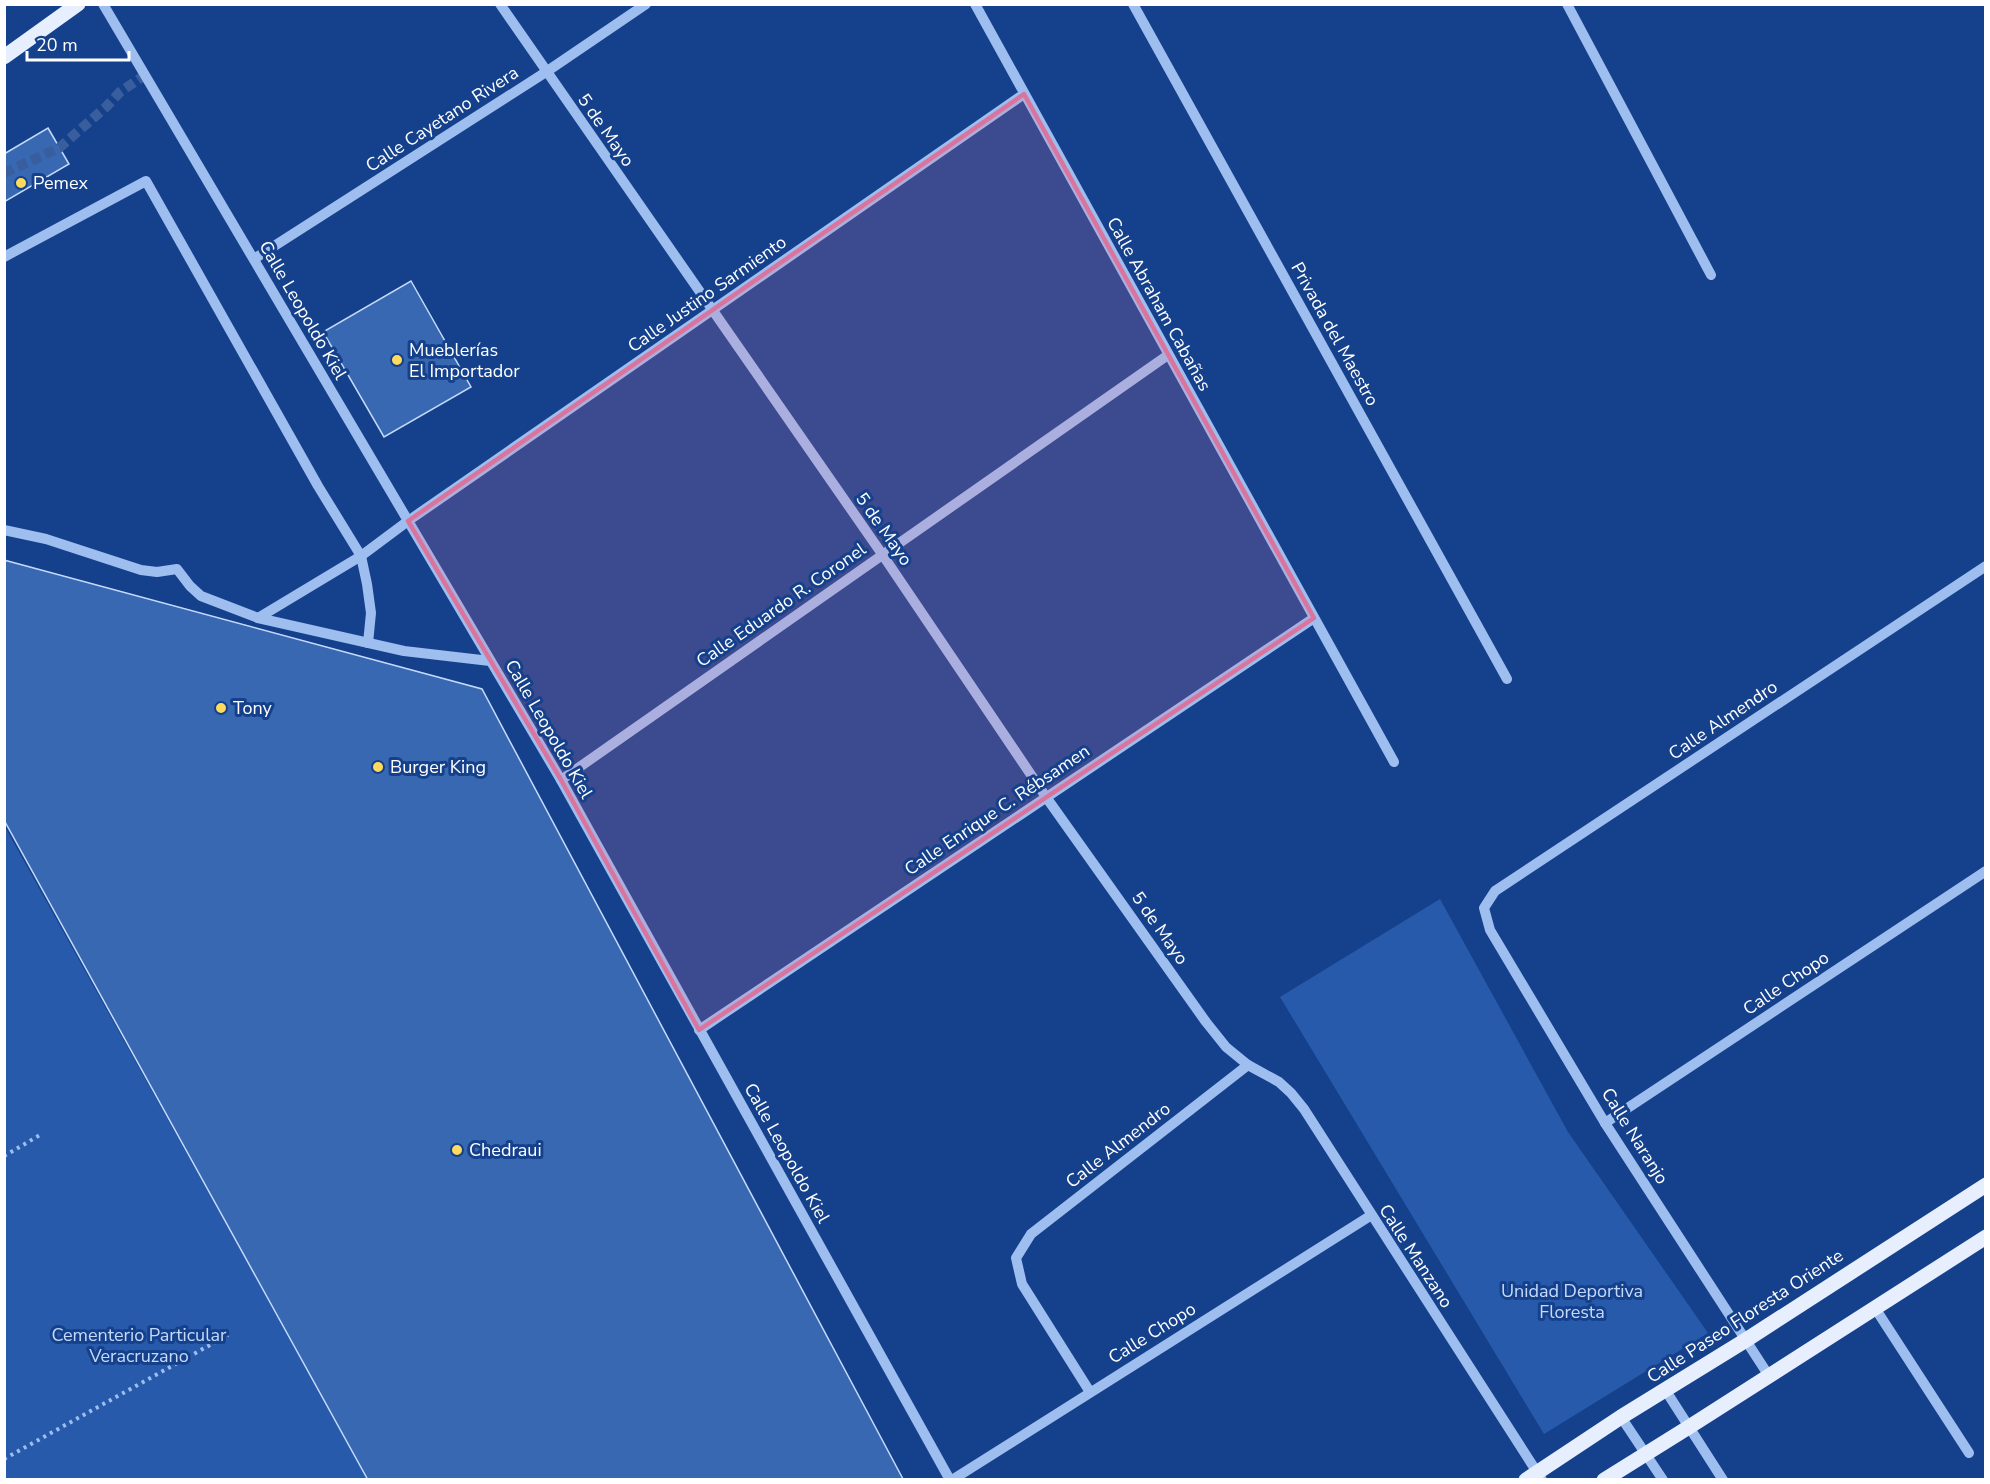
<svg xmlns="http://www.w3.org/2000/svg" width="1990" height="1484" font-family="'Nunito Sans',sans-serif">
<rect width="100%" height="100%" fill="#15418c"/>
<g fill="#275aab">
<polygon points="5,827 368,1479 5,1479"/>
<polygon points="1440,899 1568,1132 1708,1333 1544,1434 1280,997"/>
</g>
<g fill="#3968b3" stroke="#c5dafb" stroke-width="1.5">
<polygon points="48,128 69,164 4,202 4,154"/>
<polygon points="411,281 471,387 384,437 323,332"/>
<polygon points="4,560 482,689 903,1479 368,1480 4,820"/>
</g>
<g fill="none" stroke-linecap="round" stroke-linejoin="round">
<polyline stroke="#385e9d" stroke-width="10" stroke-dasharray="10 5" stroke-linecap="butt" points="4,173 59,148 106,107 120,92 145,75"/>
<g stroke="#9ebef0" stroke-width="4" stroke-dasharray="3 4.5" stroke-linecap="butt">
<polyline points="4,1156 40,1135"/>
<polyline points="4,1459 228,1335"/>
</g>
<g stroke="#9ebef0" stroke-width="10">
<polyline points="103,4 561,780 950,1480"/>
<polyline points="500,4 882,554 1046,797 1206,1022 1226,1047 1248,1065 1279,1082 1291,1093 1304,1109 1542,1480"/>
<polyline points="975,4 1394,762"/>
<polyline points="1133,4 1507,679"/>
<polyline points="1567,4 1711,275"/>
<polyline points="4,257 146,181 318,486 361,556 367,584 371,613 368,643"/>
<polyline points="254,259 546,72 646,4"/>
<polyline points="4,530 46,539 141,570 157,572 177,569 190,586 201,596 258,618 404,651 490,661"/>
<polyline points="258,618 361,556 408,521 1024,94"/>
<polyline points="561,780 1168,355"/>
<polyline points="699,1030 1314,618"/>
<polyline points="1605,1123 1986,871"/>
<polyline points="1875,1308 1969,1453"/>
<polyline points="1769,1376 1605,1123 1490,930 1484,908 1495,891 1986,566"/>
<polyline points="1666,1391 1723,1480"/>
<polyline points="1090,1392 1022,1284 1016,1258 1031,1234 1248,1065"/>
<polyline points="1621,1417 1663,1480"/>
<polyline points="952,1480 1370,1216"/>
</g>
<g stroke="#e7efff" stroke-width="15">
<polyline points="4,57 78,4"/>
<polyline points="1526,1480 1621,1417 1746,1340 1986,1185"/>
<polyline points="1604,1480 1689,1427 1986,1237"/>
</g>
</g>
<path fill="#da749d" fill-opacity="0.2" stroke="#da749d" stroke-width="4.5" stroke-linejoin="round" d="M1024 94 1314 618 699 1030 561 780 408 521Z"/>
<g fill="#ffdb5d" stroke="#15418c" stroke-width="2">
<circle cx="21" cy="183" r="6"/>
<circle cx="397" cy="360" r="6"/>
<circle cx="221" cy="708" r="6"/>
<circle cx="378" cy="767" r="6"/>
<circle cx="457" cy="1150" r="6"/>
</g>
<g text-anchor="middle" stroke-width="6" stroke-linejoin="round" paint-order="stroke">
<g font-size="18" fill="#fff" stroke="#15418c">
<text transform="translate(442 119) rotate(-33)" y="6">Calle Cayetano Rivera</text>
<text transform="translate(606 130) rotate(55)" y="6">5 de Mayo</text>
<text transform="translate(707 294) rotate(-35)" y="6">Calle Justino Sarmiento</text>
<text transform="translate(1159 304) rotate(61)" y="6">Calle Abraham Cabañas</text>
<text transform="translate(303 310) rotate(60)" y="6">Calle Leopoldo Kiel</text>
<text transform="translate(1335 334) rotate(61)" y="6">Privada del Maestro</text>
<text transform="translate(884 529) rotate(55)" y="6">5 de Mayo</text>
<text transform="translate(781 605) rotate(-35)" y="6">Calle Eduardo R. Coronel</text>
<text transform="translate(1723 720) rotate(-34)" y="6">Calle Almendro</text>
<text transform="translate(549 729) rotate(60)" y="6">Calle Leopoldo Kiel</text>
<text transform="translate(997 810) rotate(-34)" y="6">Calle Enrique C. Rébsamen</text>
<text transform="translate(1160 928) rotate(55)" y="6">5 de Mayo</text>
<text transform="translate(1786 983) rotate(-34)" y="6">Calle Chopo</text>
<text transform="translate(1635 1136) rotate(58)" y="6">Calle Naranjo</text>
<text transform="translate(1118 1145) rotate(-38)" y="6">Calle Almendro</text>
<text transform="translate(787 1153) rotate(61)" y="6">Calle Leopoldo Kiel</text>
<text transform="translate(1416 1256) rotate(57)" y="6">Calle Manzano</text>
<text transform="translate(1745 1316) rotate(-33)" y="6">Calle Paseo Floresta Oriente</text>
<text transform="translate(1152 1333) rotate(-32)" y="6">Calle Chopo</text>
</g>
<g font-size="18" fill="#fff" stroke="#15418c" text-anchor="start">
<text x="33" y="189">Pemex</text>
<text x="409" y="356">Mueblerías<tspan x="409" dy="21">El Importador</tspan></text>
<text x="233" y="714">Tony</text>
<text x="390" y="773">Burger King</text>
<text x="469" y="1156">Chedraui</text>
</g>
<g font-size="18" fill="#c5dafb" stroke="#15418c">
<text x="1572" y="1297">Unidad Deportiva<tspan x="1572" dy="21">Floresta</tspan></text>
<text x="139" y="1341">Cementerio Particular<tspan x="139" dy="21">Veracruzano</tspan></text>
</g>
</g>
<rect width="1990" height="1484" fill="none" stroke="#ffffff" stroke-width="12"/>
<path d="M27 51v9h102v-9" fill="none" stroke="#ffffff" stroke-width="3"/>
<text x="36" y="51" font-size="18" fill="#ffffff" stroke="#15418c" stroke-width="4.5" paint-order="stroke">20 m</text>
</svg>
